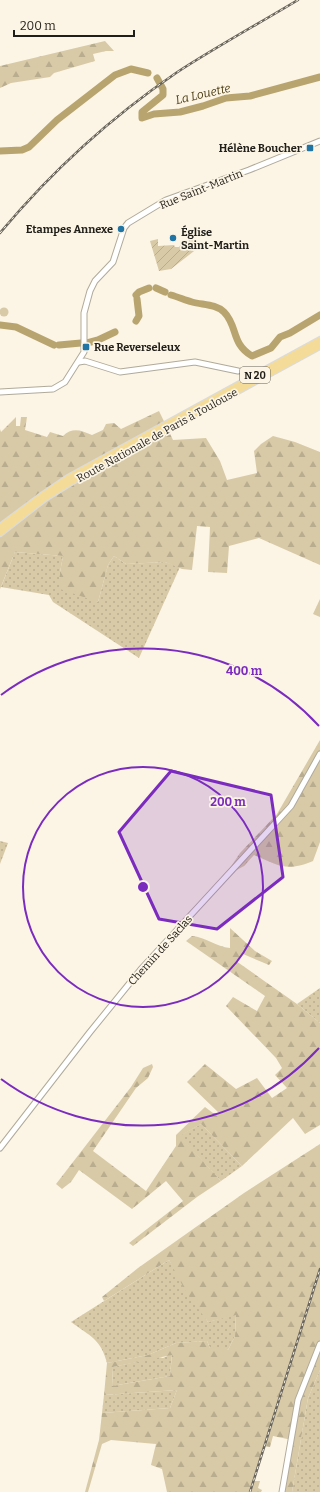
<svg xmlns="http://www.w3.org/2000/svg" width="320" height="1492" font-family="Bitter,serif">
<defs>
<pattern id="grass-dots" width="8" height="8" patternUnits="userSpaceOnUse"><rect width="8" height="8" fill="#d8caa7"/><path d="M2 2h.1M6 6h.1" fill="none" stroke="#b9ad8f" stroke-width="1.8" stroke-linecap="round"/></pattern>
<pattern id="forest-firs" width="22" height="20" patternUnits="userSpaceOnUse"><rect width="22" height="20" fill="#d8caa7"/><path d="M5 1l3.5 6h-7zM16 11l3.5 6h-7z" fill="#b9ad8f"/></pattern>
<pattern id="garden-furrows" width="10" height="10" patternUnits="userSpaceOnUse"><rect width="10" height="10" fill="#d8caa7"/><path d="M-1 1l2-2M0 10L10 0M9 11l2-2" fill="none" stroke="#b9ad8f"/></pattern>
</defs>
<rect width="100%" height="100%" fill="#fcf5e5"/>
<g fill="url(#grass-dots)">
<polygon points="15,552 63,556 59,578 98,602 108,565 114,556 126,564 165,562 180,567 139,658 53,602 49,595 1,587"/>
<polygon points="0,841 8,843 0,864"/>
<polygon points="320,988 320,1023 297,1004"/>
<polygon points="201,1124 242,1166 221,1181 179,1136"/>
<path d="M169 1260 208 1322 236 1314 235 1336 228 1350 224 1348H210L207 1341 176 1343 148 1355 107 1363C101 1339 90 1336 71 1322Z"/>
<polygon points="172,1354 170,1376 112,1386 113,1367 158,1357 163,1358"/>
<polygon points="320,1370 320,1492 292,1492 308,1398"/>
<polygon points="177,1390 170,1408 102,1413 104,1395"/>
</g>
<g fill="url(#forest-firs)" fill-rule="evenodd">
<polygon points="105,41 114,51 106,51 93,54 95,61 54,73 50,77 11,83 0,88 0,66"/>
<path d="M159 411 173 440 206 438 220 461 227 480 257 473 254 451 261 444 273 436 295 442 320 452V565L259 538 229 546 227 573 208 572 210 527 197 526 192 570 182 569 165 562 126 564 114 556 108 565 98 602 60 589 59 578 63 556 15 552 0 589V429L1 432 16 417V426H20L21 417H27L25 430 47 437 50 432 63 436C72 427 81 430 92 435L103 430 106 424 114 423 121 429Z"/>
<polygon points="320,599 320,617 313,614"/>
<path d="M320 740V842L313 861C286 872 280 866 254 855L244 866 224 877 240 853 277 814Z"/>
<path d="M230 928 255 951 272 961 269 965 243 954 236 961 297 1004 320 1023V1125L305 1134 293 1118 242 1166 201 1124 180 1136 221 1181 197 1197 133 1246 129 1243 183 1201 166 1181 132 1209 79 1170 71 1182 62 1189 56 1184 131 1087 143 1068 152 1064 153 1067 148 1078 136 1088 93 1151 146 1191 176 1146V1135L205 1107 213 1113H219L187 1082 205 1064 236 1089 257 1078 272 1098 287 1088 275 1075 282 1068 276 1058 226 1006 233 997 257 1011 265 996 186 941 192 936C206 937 216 947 230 948Z"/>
<path d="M320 1144V1370L308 1398 292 1492H285L292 1440 273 1436 270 1447 264 1446 253 1481H260L258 1488 262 1490 261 1492H167L162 1469 151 1465 156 1444 111 1440 102 1444 88 1492H85L99 1440 102 1413 170 1408 177 1390 104 1395 107 1363 148 1355 176 1343 207 1341 210 1348 224 1347 228 1350 235 1336 236 1315 208 1322 186 1292 169 1260 104 1301 102 1297 138 1268 244 1193ZM172 1355 170 1376 112 1386 113 1367Z"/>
</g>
<circle fill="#d8caa7" cx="4" cy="312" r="4.5"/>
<polygon fill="url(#garden-furrows)" points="158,239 158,246 174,245 175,247 179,247 181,244 185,244 188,247 190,246 189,240 195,239 198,248 171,269 159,271 150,241"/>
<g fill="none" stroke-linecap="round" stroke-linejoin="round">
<g stroke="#b8a46f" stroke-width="7">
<polyline points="157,78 163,89 163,95 142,112 142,118 154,114 180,112 203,106 226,98 250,96 320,77"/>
<polyline points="0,151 22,150 29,147 57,120 115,75 131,69 148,73"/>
<polyline points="156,288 165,292"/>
<polyline points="136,295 139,292 149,288"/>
<path d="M171 295C178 297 185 300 192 302 203 305 216 304 224 312 238 326 231 344 252 356L271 348 280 337 290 333 320 315"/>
<polyline points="136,321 139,316 137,299"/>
<polyline points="0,325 16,327 54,345"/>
<polyline points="87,343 98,340 115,332"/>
<polyline points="59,345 81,343"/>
</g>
<defs>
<g id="secondary">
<polyline points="79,362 85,361 120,372 195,362 238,371"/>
<polyline points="0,392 53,389 65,382 84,352 84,313 90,291 95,281 113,262 124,228 128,223 166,200 249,170 320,141"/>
<polyline points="0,1148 90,1032 142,968 291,806 320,754"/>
<polyline points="282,1492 298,1400 320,1344"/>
</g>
<g id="primary">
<polyline points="0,527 43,495 68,478 320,340"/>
<polyline points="0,533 45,498 71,482 320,346"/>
</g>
</defs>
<use href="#secondary" stroke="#b0aa9b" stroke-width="7"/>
<use href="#primary" stroke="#dbdbda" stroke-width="8"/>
<use href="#secondary" stroke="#fff" stroke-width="5"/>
<use href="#primary" stroke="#f4dc98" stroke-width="5.5"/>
<defs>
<g id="rail">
<path d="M0 233C51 172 110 118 176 73 216 47 258 24 298 0"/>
<polyline points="250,1492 320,1269"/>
</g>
</defs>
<use href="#rail" stroke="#6a665d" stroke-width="2.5"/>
<use href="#rail" stroke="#fcf5e5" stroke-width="1" stroke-dasharray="3" stroke-linecap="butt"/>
</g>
<path fill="#7b2cbf" fill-opacity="0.2" stroke="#7b2cbf" stroke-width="3" stroke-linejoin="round" d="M171 771 271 795 283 877 217 929 159 919 119 832Z"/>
<g fill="none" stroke="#7b2cbf" stroke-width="2">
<circle cx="143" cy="887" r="120"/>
<path d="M319 1048A239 239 0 0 1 1 1079M1 695A239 239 0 0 1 319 726"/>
</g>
<g fill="#2075a5" stroke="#fcf5e5" stroke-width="1.5">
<rect x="306" y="144" width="8" height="8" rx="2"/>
<circle cx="121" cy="229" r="4"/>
<circle cx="173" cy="238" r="4"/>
<rect x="82" y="343" width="8" height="8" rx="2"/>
</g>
<g text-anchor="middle" stroke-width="3.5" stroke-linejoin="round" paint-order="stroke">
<rect fill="#fcf5e5" stroke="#625e56" stroke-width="1" x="240" y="367" width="30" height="16" rx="3"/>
<g font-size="10" font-weight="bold" fill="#201e18">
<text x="255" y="379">N 20</text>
</g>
<g font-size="11" font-weight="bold" fill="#201e18" stroke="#fcf5e5" text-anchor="end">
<text x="302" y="152">Hélène Boucher</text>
<text x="113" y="233">Etampes Annexe</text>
<text x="181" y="236" text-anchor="start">Église<tspan x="181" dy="13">Saint-Martin</tspan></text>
<text x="94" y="351" text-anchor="start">Rue Reverseleux</text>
</g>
<g font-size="11" fill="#201e18" stroke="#fcf5e5">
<text transform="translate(201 189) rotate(-22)" y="4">Rue Saint-Martin</text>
<text transform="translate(157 435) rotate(-29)" y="4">Route Nationale de Paris à Toulouse</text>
<text transform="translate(160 950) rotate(-48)" y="4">Chemin de Saclas</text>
</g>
<g font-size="12" font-style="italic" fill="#4c3d12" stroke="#fcf5e5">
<text transform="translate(203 94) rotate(-13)" y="4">La Louette</text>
</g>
</g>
<circle cx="143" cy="887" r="6" fill="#7b2cbf" stroke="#fcf5e5" stroke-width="2"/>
<g font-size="12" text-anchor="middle" font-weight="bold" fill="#7b2cbf" stroke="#fcf5e5" stroke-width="3.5" stroke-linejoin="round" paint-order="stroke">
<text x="244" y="675">400 m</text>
<text x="228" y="806">200 m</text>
</g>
<path d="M14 30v6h120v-6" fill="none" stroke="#201e18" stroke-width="2"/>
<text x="20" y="30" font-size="12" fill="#201e18" stroke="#fcf5e5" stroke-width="3" paint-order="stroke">200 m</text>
</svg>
